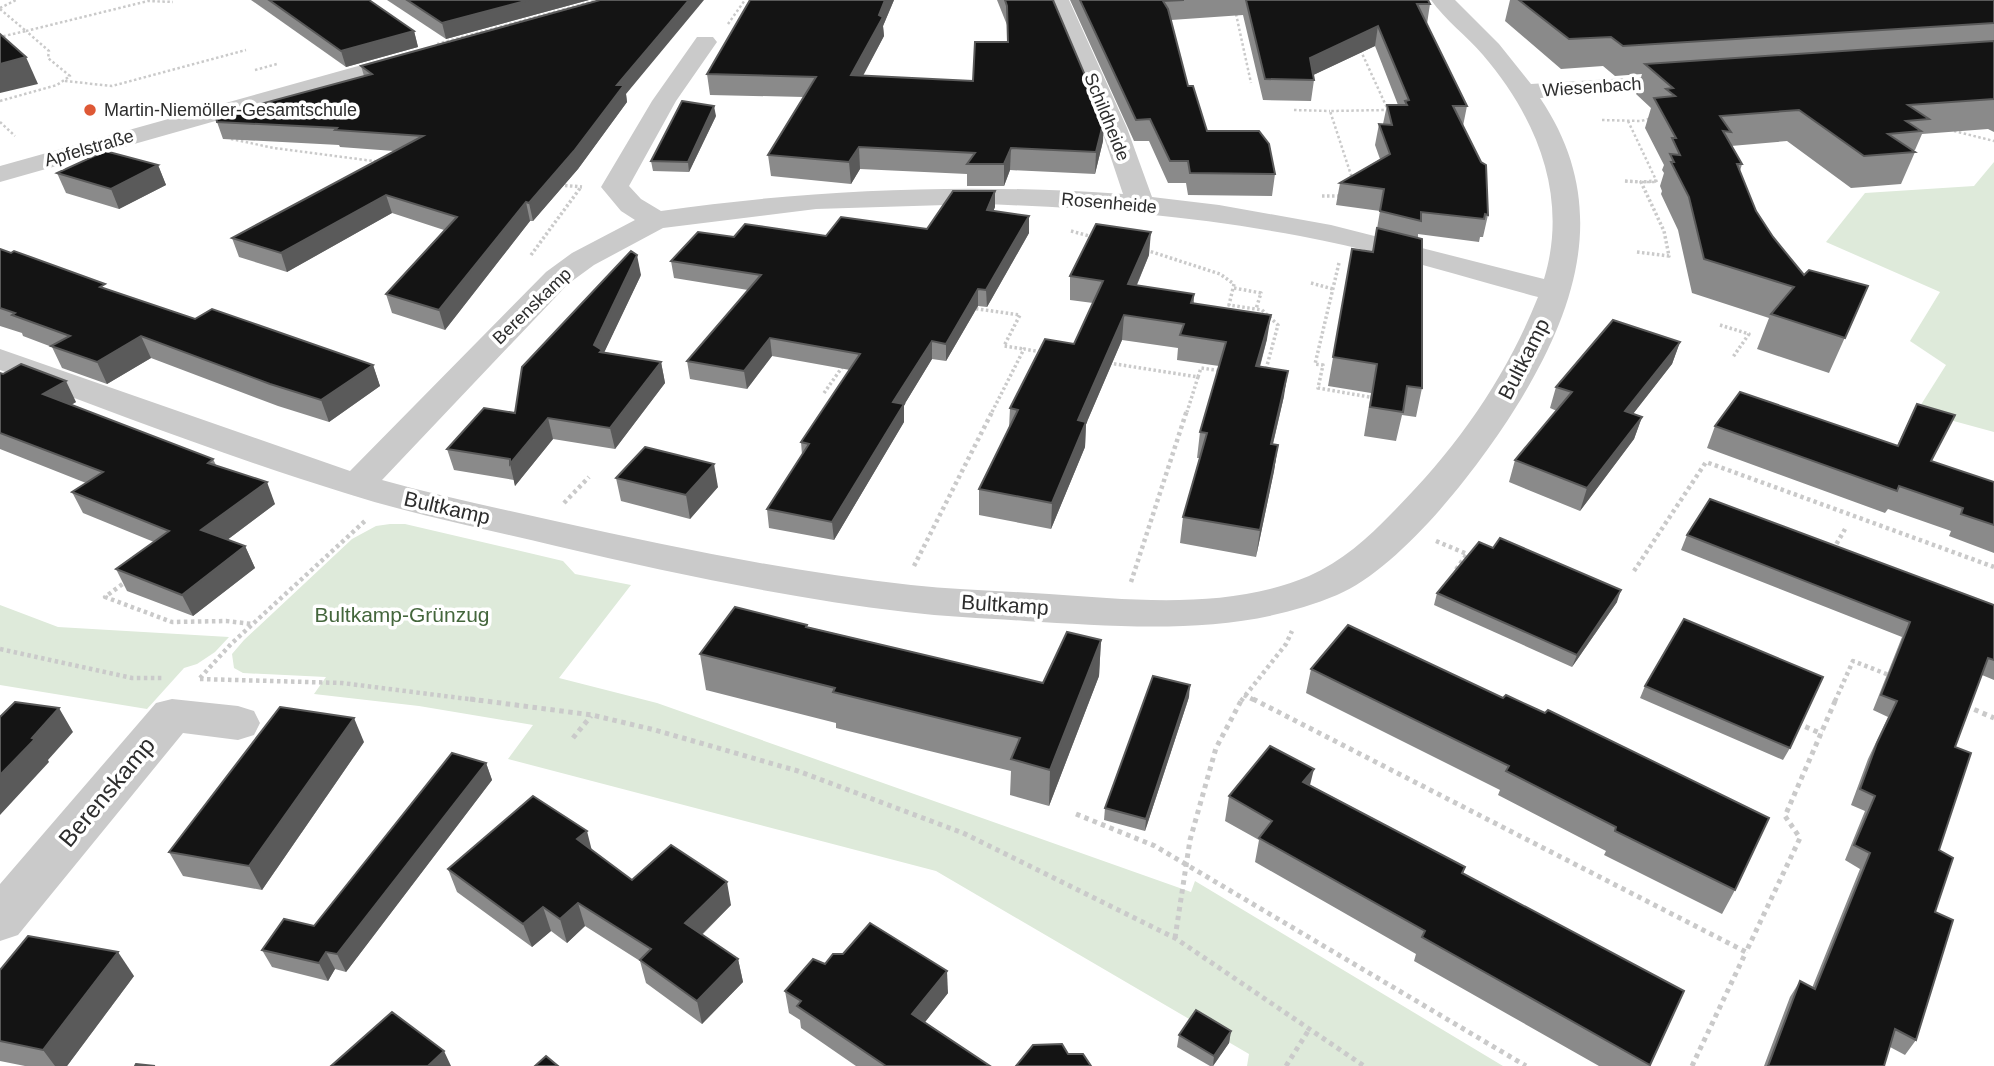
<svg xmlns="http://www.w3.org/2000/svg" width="1994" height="1066" font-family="Arial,sans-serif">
<rect width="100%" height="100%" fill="#fff"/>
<g fill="#deeada">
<polygon points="1994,162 1994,432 1917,411 1946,365 1910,341 1940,292 1826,242 1865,193 1974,186"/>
<polygon points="390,524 405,524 563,561 575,574 631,585 559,678 657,703 1191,892 1195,881 1503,1066 1247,1066 1249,1054 936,871 508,759 533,725 419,706 314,694 326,677 243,673 234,668 232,654 244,640 352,539 376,526"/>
<polygon points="0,605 58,627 229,637 215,652 197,664 184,668 147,709 0,685"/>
</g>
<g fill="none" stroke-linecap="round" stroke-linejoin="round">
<g stroke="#cacaca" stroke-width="2.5" stroke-dasharray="2.5 2.5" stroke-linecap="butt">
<polyline points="0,8 16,0"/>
<polyline points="0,9 26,31 0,37"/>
<polyline points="1236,14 1251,83"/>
<polyline points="728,24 745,0"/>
<polyline points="26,31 148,1 173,2"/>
<polyline points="437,44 598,0"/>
<polyline points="255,70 277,64"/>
<polyline points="65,81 112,86 246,50"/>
<polyline points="0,101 57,85 70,76 48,58 49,51 26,31"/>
<polyline points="1294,110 1330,111"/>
<polyline points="1602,120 1641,121 1652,118"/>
<polyline points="1628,121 1657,182 1641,182"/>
<polyline points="0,122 15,136"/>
<polyline points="1954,131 1994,141"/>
<polyline points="231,139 274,148 381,162"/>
<polyline points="1353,181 1330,111 1388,110 1360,49"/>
<polyline points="1625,181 1641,182"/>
</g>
<g stroke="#cacaca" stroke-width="3.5" stroke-dasharray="2.5 2.5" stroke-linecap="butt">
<polyline points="1625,181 1641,182"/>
<polyline points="560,185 582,187"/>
<polyline points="1322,196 1341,196"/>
<polyline points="1071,231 1093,237"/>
<polyline points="1146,250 1220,274 1234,284 1229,305 1262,310 1278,325 1265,373"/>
<polyline points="1637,252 1669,256 1664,231 1641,182 1656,181"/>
<polyline points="531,255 581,187"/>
<polyline points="1339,263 1315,364 1323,365 1318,388 1375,398"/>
<polyline points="1311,283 1333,289"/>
<polyline points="1234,288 1261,293 1256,309"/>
<polyline points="971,308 1020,315 1004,346 1024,349"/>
<polyline points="1720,325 1749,334 1733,357"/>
<polyline points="1109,363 1198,377 1187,412"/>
<polyline points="1198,377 1201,368 1222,371"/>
<polyline points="824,393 843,366"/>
<polyline points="992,412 1024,349 1041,352"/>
</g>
<g stroke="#cacaca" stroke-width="4.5" stroke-dasharray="3.5 3.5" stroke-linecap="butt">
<polyline points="564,503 589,477"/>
<polyline points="1436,541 1467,554 1455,571"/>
<polyline points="1833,550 1845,529"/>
<polyline points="914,566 993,410"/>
<polyline points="1634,571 1706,462 1994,567"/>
<polyline points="128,580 105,597 172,622 226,621 252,624"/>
<polyline points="1131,582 1187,410"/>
<polyline points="0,649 132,678 163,678"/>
<polyline points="200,678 231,644 366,520"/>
<polyline points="200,679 342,683 484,701"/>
<polyline points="1244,695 1256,701"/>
<polyline points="1241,701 1286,644 1292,631"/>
<polyline points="1835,701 1853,661 1889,675"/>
</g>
<g stroke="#cacaca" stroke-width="5" stroke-dasharray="4.5 4.5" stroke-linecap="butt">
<polyline points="470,699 592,715 655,730 798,771 963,833 1175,938 1364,1066"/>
<polyline points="1253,699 1746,952 1800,838 1785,816 1836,699"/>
<polyline points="1966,706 1994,718"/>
<polyline points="1797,723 1822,734"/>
<polyline points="573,738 591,716"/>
<polyline points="1076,814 1155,846 1526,1066"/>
<polyline points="1175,938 1190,840 1216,748 1242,699"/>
<polyline points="1286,1066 1310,1028"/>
<polyline points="1692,1066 1746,952"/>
</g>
<g fill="#cacaca" fill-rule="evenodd">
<path d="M1047 0H1069L1127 128 1152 197 1219 205 1331 225 1544 279C1569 197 1537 118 1483 55 1467 36 1445 20 1431 0H1455L1499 44 1531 84 1690 74 1699 76 1702 81 1699 86 1690 88 1540 98C1608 198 1581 298 1524 394 1487 457 1405 566 1337 595 1238 637 1129 627 1025 621 985 618 946 617 906 612 788 598 672 573 556 546 486 529 414 515 345 493 229 457 114 413 0 370V349L350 471 546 272 572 253 635 220 621 211 601 187 652 101 697 37H713L717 42 676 101 629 186 641 199 661 211C815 189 967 183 1123 194L1101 128ZM978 204C1086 207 1194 216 1300 236 1381 251 1459 276 1538 297 1505 380 1455 450 1392 513 1368 538 1341 562 1309 576 1229 610 1133 600 1049 594 1003 591 956 590 911 585 791 572 673 547 555 521 497 508 439 496 382 480L568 284 594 265 663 228 816 209Z"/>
<polygon points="412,51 420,53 424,58 420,63 0,182 0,166"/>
<polygon points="172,699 238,706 254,711 260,723 254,735 238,740 183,733 18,935 0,941 0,884 156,703"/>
</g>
</g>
<g fill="#8a8a8a">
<polygon points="251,0 369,0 414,31 418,47 346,67"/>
<polygon points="387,0 589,0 446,39"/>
<polygon points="750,0 894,0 883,26 884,36 863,76 973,81 1008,42 1007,25 997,0 1053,0 1103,141 1095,174 1010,170 1004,186 967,186 967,174 860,169 851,184 771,176 768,155 804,97 710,95 707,74"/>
<polygon points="1070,0 1428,0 1430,4 1427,24 1467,106 1463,126 1488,215 1483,237 1480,237 1479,242 1418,234 1422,388 1416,417 1402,415 1396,441 1364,436 1371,393 1328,386 1352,249 1373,252 1380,211 1336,205 1340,183 1380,159 1375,145 1379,124 1383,124 1387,105 1398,105 1375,46 1313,75 1314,80 1311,101 1263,100 1243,15 1171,20 1188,86 1207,131 1275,174 1272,196 1188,195 1186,183 1168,183 1149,141 1134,141"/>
<polygon points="1510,0 1994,0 1994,132 1988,129 1922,134 1915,150 1913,150 1915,152 1901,184 1851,188 1787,141 1731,146 1742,164 1740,171 1756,211 1773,237 1804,275 1868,286 1829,373 1757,349 1769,318 1692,293 1678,230 1661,194 1662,191 1660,186 1664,173 1662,170 1664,165 1645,128 1651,108 1636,94 1642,74 1615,76 1603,66 1561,69 1505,21"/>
<polygon points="361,66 626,94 627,102 578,169 533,221 530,221 445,330 392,313 386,294 444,230 392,213 287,272 239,257 232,238 394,151 340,147 339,145 223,139 217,122 364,76"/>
<polygon points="716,116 689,172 653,171 651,161"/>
<polygon points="158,165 166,185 119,209 66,193 57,173"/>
<polygon points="995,207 993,211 1029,216 1029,233 987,307 978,306 946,361 932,359 904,405 904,422 834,540 769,528 767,509 802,455 801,442 850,370 772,356 747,389 690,379 687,361 748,290 674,278 671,261 734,237 826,236 927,229"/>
<polygon points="0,249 107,289 195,319 373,365 380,386 329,422 278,406 151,358 107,384 62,368 52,347 23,336 22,333 0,326"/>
<polygon points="1149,255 1137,285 1194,294 1194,303 1267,339 1260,367 1284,396 1273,444 1278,445 1274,471 1256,557 1180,543 1183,517 1200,458 1197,458 1200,432 1219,366 1177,360 1178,348 1122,340 1086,424 1085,447 1051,529 979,515 979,489 1009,428 1010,408 1074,344 1093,303 1070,300 1070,276"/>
<polygon points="641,275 604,352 661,362 665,383 615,449 553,439 515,486 514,480 454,470 447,449 515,413"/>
<polygon points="1680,342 1672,364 1633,414 1642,417 1634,439 1580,511 1509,482 1515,460 1557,411 1550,408 1556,387"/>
<polygon points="0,373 76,402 71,405 213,459 216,465 275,504 227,540 245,546 255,568 193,616 127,591 116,569 154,542 83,513 72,492 86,483 0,449"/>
<polygon points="1917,404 1931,461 1994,482 1994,553 1949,536 1951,531 1888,509 1885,513 1707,448 1715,426 1897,446"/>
<polygon points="616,478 718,487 690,519 621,501"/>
<polygon points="1687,535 1994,605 1994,680 1982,675 1955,747 1939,850 1935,912 1916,1040 1905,1055 1890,1047 1884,1066 1764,1066 1790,997 1800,981 1812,988 1860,869 1845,860 1865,811 1851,805 1868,759 1888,717 1873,710 1902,637 1681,550"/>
<polygon points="1437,593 1617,602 1572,667 1434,605"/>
<polygon points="1348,625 1735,890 1722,914 1604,855 1606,851 1498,795 1500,790 1306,693 1311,669"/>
<polygon points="808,627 1043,683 1101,640 1099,676 1049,806 1010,795 1011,771 836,728 836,723 706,690 700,654"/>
<polygon points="1645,686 1790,748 1783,760 1640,698"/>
<polygon points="1189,697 1145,831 1104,820 1105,808"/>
<polygon points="364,742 262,890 183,876 169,852"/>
<polygon points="486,763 492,780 346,972 335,969 328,981 272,967 262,950 314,926"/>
<polygon points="1310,785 1465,867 1463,874 1684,991 1650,1066 1599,1066 1414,961 1416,954 1255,862 1259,840 1225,821 1229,796"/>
<polygon points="592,850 632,880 731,905 702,935 738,959 743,982 702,1024 646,983 640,961 585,926 567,943 551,931 532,947 457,892 448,869"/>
<polygon points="825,964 948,993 925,1022 990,1066 856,1066 801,1028 800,1020 789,1013 785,991"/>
<polygon points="0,970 134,976 67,1066 25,1066 0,1061"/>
<polygon points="1231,1031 1229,1043 1213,1066 1210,1066 1177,1047 1179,1035"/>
</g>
<g fill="#5a5a5a">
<polygon points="529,0 589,0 446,39 442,23"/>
<polygon points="689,0 704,0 626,94 627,102 578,169 533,221 529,203 617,85"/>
<polygon points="885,0 894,0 883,26 884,36 852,96 851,75"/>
<polygon points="1378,26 1375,46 1307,78 1310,58"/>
<polygon points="414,31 418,47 346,67 341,51"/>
<polygon points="26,57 38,84 0,93 0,64"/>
<polygon points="714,106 716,116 689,172 688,162"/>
<polygon points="1104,120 1103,141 1095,174 1096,152"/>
<polygon points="859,147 860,169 851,184 849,162"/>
<polygon points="1011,148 1010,170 1004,186 1004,164"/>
<polygon points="158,165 166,185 119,209 111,189"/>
<polygon points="995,191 995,207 987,227 987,210"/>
<polygon points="386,195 392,213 287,272 281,253"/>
<polygon points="526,202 530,221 445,330 439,310"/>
<polygon points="1029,216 1029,233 987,307 986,290"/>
<polygon points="1151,232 1149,255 1127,308 1128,284"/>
<polygon points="637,255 641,275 603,355 594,345"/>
<polygon points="978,289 978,306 946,361 946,344"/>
<polygon points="1124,315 1122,340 1086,424 1085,447 1051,529 1052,503 1078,420"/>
<polygon points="1271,315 1267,339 1253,391 1256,366"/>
<polygon points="141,336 151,358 107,384 97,362"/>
<polygon points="770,338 772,356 747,389 744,371"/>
<polygon points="932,341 932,359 904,405 904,422 834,540 832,522 893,402"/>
<polygon points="1680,342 1672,364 1618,433 1625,411"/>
<polygon points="661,362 665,383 615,449 610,428"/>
<polygon points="373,365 380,386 329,422 321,400"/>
<polygon points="1288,371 1284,396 1267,469 1271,444"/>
<polygon points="66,381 76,402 53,415 43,394"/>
<polygon points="1642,417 1634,439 1580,511 1587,488"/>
<polygon points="548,418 553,439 515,486 510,464"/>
<polygon points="1278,445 1274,471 1256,557 1260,530"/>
<polygon points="714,464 718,487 690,519 686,495"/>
<polygon points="267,482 275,504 211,552 201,530"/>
<polygon points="245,546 255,568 193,616 182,595"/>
<polygon points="1621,590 1617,602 1572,667 1577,655"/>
<polygon points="1101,640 1099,676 1049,806 1050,770"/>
<polygon points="1190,685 1189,697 1145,831 1146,819"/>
<polygon points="59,708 73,732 48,760 49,762 0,815 0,775"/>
<polygon points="354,718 364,742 262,890 249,866"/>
<polygon points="486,763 492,780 346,972 337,954"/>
<polygon points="1314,769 1308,793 1303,782"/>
<polygon points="587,831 593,855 577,839"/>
<polygon points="727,882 731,905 690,946 685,923"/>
<polygon points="578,903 585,926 567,943 560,919"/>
<polygon points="543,907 551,931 532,947 523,924"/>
<polygon points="118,952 134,976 67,1066 55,1066 43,1050"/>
<polygon points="326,952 335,969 328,981 319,963"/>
<polygon points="738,959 743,982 702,1024 697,1001"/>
<polygon points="947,971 948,993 914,1036 912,1014"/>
<polygon points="1231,1031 1229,1043 1213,1066 1214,1056"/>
<polygon points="444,1051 451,1066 428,1066"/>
</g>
<g fill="#141414" stroke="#5a5a5a" stroke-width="2">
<polygon points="269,0 369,0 414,31 341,51"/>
<polygon points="407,0 529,0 442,23"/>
<polygon points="600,0 689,0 617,85 624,85 574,151 529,203 526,202 439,310 386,294 457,217 386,195 281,253 232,238 423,136 335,130 337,128 217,122 216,116 372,74 361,66"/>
<polygon points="750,0 885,0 879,15 883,17 851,75 973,81 975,42 1008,42 1007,6 1005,0 1053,0 1104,120 1096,152 1011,148 1004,164 967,164 975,153 859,147 849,162 768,155 816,77 707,74"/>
<polygon points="1080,0 1184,0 1163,1 1168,9 1188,86 1193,86 1207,131 1259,131 1269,144 1275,174 1190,173 1188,161 1170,161 1150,119 1136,120"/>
<polygon points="1246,0 1428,0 1430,4 1417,4 1467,106 1453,106 1481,162 1486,165 1488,215 1485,214 1484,219 1421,212 1421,221 1380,211 1384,189 1340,183 1390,154 1379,124 1392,125 1387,105 1407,105 1405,101 1409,100 1378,26 1310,58 1314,80 1265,79"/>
<polygon points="1519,0 1994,0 1994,23 1623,46 1611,37 1569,39"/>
<polygon points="0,34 26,57 0,64"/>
<polygon points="1994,41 1994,99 1908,105 1929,119 1906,121 1921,131 1888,134 1915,152 1864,156 1799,110 1720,116 1731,132 1723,131 1742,164 1737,164 1756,211 1773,237 1804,275 1809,270 1868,286 1845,338 1771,314 1794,287 1704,259 1689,197 1671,162 1674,162 1670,154 1680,155 1672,138 1676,138 1654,98 1675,96 1666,89 1673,88 1645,64"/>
<polygon points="682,101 714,106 688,162 651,161"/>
<polygon points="105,151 158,165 111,189 57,173"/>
<polygon points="953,191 995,191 987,210 1029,216 986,290 978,289 946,344 932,341 893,402 904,404 832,522 767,509 809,444 801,442 860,354 770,338 744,371 687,361 761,275 671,261 698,232 734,237 745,224 826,236 841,217 927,229"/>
<polygon points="1096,224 1151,232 1128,284 1194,294 1191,303 1271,315 1256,366 1288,371 1271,444 1278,445 1260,530 1183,517 1207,433 1200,432 1226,342 1180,335 1184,324 1124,315 1078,420 1086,422 1052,503 979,489 1018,410 1010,408 1045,339 1074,344 1103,281 1070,276"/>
<polygon points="1377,228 1422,239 1422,388 1407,386 1403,412 1370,407 1377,364 1333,357 1352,249 1373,252"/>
<polygon points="0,249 11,253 14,251 105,284 100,287 195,319 212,309 373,365 321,400 270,384 141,336 97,362 51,346 70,336 12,315 15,313 0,308"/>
<polygon points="631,251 637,255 594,345 602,350 600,352 661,362 610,428 548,418 510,464 510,459 447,449 484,408 515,413 522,367"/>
<polygon points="1613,320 1680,342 1625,411 1642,417 1587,488 1515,460 1572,392 1556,387"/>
<polygon points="21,364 66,381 43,394 213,459 208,463 267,482 201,530 245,546 182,595 116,569 169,531 72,492 103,472 0,433 0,373 3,374"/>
<polygon points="1740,392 1898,446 1917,404 1955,415 1931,461 1994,482 1994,525 1961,514 1963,508 1899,486 1897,491 1715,426"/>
<polygon points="645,447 714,464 686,495 616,478"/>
<polygon points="1710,499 1994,605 1994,660 1988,658 1955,747 1971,753 1939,850 1953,858 1935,912 1953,920 1916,1040 1895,1029 1884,1066 1768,1066 1800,981 1815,989 1870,853 1854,845 1875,796 1860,789 1877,743 1897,701 1881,695 1910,622 1687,535"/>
<polygon points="1500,538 1621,590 1577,655 1437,593 1479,542 1493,548"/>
<polygon points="735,607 807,625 806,627 1043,683 1067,632 1101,640 1050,770 1011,759 1020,738 833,692 835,688 700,654"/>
<polygon points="1684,619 1823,677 1790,748 1645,686"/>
<polygon points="1348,625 1503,698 1506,695 1545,713 1548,710 1769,818 1735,890 1615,831 1616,827 1506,771 1509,766 1311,669"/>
<polygon points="1153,676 1190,685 1146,819 1105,808"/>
<polygon points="15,702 59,708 32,738 35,739 0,775 0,717"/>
<polygon points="280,707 354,718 249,866 169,852"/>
<polygon points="1270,746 1314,769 1303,782 1465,867 1462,873 1684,991 1650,1065 1422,937 1425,931 1259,838 1272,821 1229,796"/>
<polygon points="452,753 486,763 337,954 326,952 319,963 262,950 284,919 314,926"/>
<polygon points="533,796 587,831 577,839 632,880 671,845 727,882 685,923 738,959 697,1001 640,960 651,949 578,903 560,919 543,907 523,924 448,869"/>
<polygon points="870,923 947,971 912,1014 990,1066 886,1066 797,1006 801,1001 785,991 813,959 825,964 833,954 843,954"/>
<polygon points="28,936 118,952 43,1050 0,1041 0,970"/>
<polygon points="1196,1010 1231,1031 1214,1056 1179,1035"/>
<polygon points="392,1012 444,1051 428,1066 331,1066"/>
<polygon points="1062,1044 1068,1054 1083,1054 1091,1066 1016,1066 1033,1045"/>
<polygon points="546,1056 558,1066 535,1066"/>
<polygon points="136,1064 155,1066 135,1066"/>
</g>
<circle fill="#de5835" stroke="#fff" stroke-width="2.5" cx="90" cy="110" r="7"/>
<g text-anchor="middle" stroke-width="7" stroke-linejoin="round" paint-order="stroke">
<g font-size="18" fill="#2d2d2d" stroke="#fff">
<text transform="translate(1592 87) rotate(-4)" y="6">Wiesenbach</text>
<text transform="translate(1107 117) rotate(68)" y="6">Schildheide</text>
<text transform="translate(89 148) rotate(-16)" y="6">Apfelstraße</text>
<text transform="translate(1109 203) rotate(5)" y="6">Rosenheide</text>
<text transform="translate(532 306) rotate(-44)" y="6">Berenskamp</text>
</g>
<g font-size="18" fill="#2d2d2d" stroke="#fff" text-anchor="start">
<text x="104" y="116">Martin-Niemöller-Gesamtschule</text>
</g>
<g font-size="21" fill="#2d2d2d" stroke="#fff">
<text transform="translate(1524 359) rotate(-63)" y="7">Bultkamp</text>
<text transform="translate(447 508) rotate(13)" y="7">Bultkamp</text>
<text transform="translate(1005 605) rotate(4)" y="7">Bultkamp</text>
</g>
<g font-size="21" fill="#44663c" stroke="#fff">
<text x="402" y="622">Bultkamp-Grünzug</text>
</g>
<g font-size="24" fill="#2d2d2d" stroke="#fff">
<text transform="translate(107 792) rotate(-50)" y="8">Berenskamp</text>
</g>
</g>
</svg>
